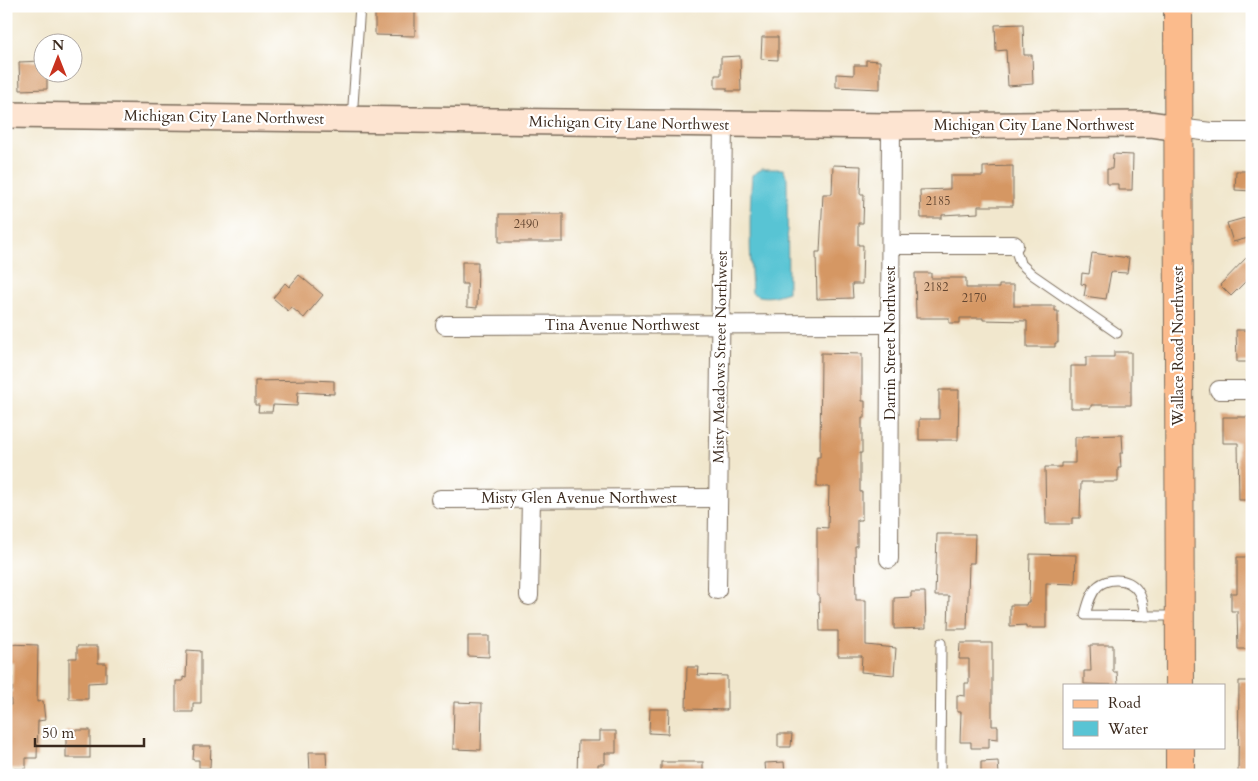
<svg xmlns="http://www.w3.org/2000/svg" width="1258" height="781" font-family="Cardo,serif">
<rect width="100%" height="100%" fill="#fff"/>
<filter id="ink" filterUnits="userSpaceOnUse"><feTurbulence type="fractalNoise" baseFrequency=".02" numOctaves="2"/><feDisplacementMap in="SourceGraphic" scale="10" xChannelSelector="R" yChannelSelector="G"/><feConvolveMatrix kernelMatrix="1 2 1 2 8 2 1 2 1" color-interpolation-filters="sRGB"/></filter>
<filter id="wash" filterUnits="userSpaceOnUse"><feTurbulence type="fractalNoise" baseFrequency=".0096" numOctaves="4" result="noise"/><feDisplacementMap in="SourceGraphic" scale="20" xChannelSelector="R" yChannelSelector="G"/><feGaussianBlur stdDeviation="1.12" result="paint"/><feColorMatrix in="noise" values="0 0 0 0 0 0 0 0 0 0 0 0 0 0 0 0 0 1.4 0 .05"/><feComposite in="paint" operator="in"/></filter>
<g filter="url(#wash)">
<rect width="100%" height="100%" fill="#f1e7cd"/>
<path fill="#59c4d4" stroke="#4a7779" d="M762 169H783L787 178 788 292C775 296 765 300 752 293 750 254 749 214 752 175Z"/>
<g id="blocks">
<g fill="#d59764">
<polygon points="375,6 415,6 415,36 375,35"/>
<polygon points="1023,24 1024,55 1032,55 1033,84 1008,86 1006,50 996,51 995,25"/>
<polygon points="762,37 778,37 778,60 761,59"/>
<polygon points="740,56 741,91 727,91 727,88 715,88 715,75 721,75 721,57"/>
<polygon points="866,60 880,61 880,89 836,87 836,74 854,75 854,65 866,65"/>
<polygon points="42,61 42,72 47,72 47,89 20,90 19,62"/>
<polygon points="1113,154 1133,155 1132,190 1118,190 1118,184 1107,184 1107,169 1112,169"/>
<polygon points="833,165 861,166 860,194 864,194 863,223 858,223 858,245 863,245 862,284 852,284 853,298 817,299 816,252 820,252 823,194 832,194"/>
<polygon points="1013,166 1013,206 978,206 978,213 942,215 942,218 921,218 920,190 950,189 950,176 983,176 983,167"/>
<polygon points="1236,171 1252,171 1252,191 1235,190"/>
<rect x="499" y="214" width="64" height="28"/>
<polygon points="1252,216 1252,237 1233,242 1227,223"/>
<polygon points="1092,253 1129,258 1127,273 1111,272 1106,299 1084,296 1086,285 1081,284 1082,273 1089,274"/>
<polygon points="1246,258 1252,264 1252,275 1231,296 1220,285"/>
<polygon points="462,262 478,262 477,308 467,307 467,284 462,284"/>
<polygon points="915,273 931,273 931,278 966,278 966,288 999,288 999,285 1014,285 1014,306 1055,306 1055,311 1058,311 1058,343 1055,343 1055,347 1027,347 1027,321 983,320 983,318 960,318 960,323 949,323 949,318 916,318"/>
<polygon points="299,275 323,295 304,318 291,307 288,311 273,298 285,283 289,287"/>
<polygon points="1236,330 1252,330 1252,362 1237,362"/>
<polygon points="1114,352 1131,352 1131,405 1091,405 1091,408 1071,408 1071,366 1086,366 1086,357 1114,357"/>
<polygon points="821,353 862,354 862,401 865,401 865,418 862,418 862,453 860,453 860,492 862,492 862,520 857,520 857,546 855,546 856,600 866,600 866,645 896,648 894,675 861,672 862,656 838,656 838,631 820,631 819,595 817,595 817,527 828,528 829,487 817,487 817,457 820,457"/>
<polygon points="312,380 334,381 334,394 298,392 297,406 273,405 272,412 258,412 259,405 255,405 255,381"/>
<polygon points="939,390 959,390 958,440 919,440 919,419 939,419"/>
<polygon points="1223,417 1252,417 1252,500 1239,500 1238,443 1223,443"/>
<polygon points="1122,435 1123,453 1120,453 1121,468 1118,468 1118,482 1081,482 1080,518 1072,518 1072,524 1046,524 1045,467 1061,467 1061,463 1075,463 1075,437 1083,437 1083,436"/>
<polygon points="937,534 975,534 974,563 969,563 967,629 948,629 949,596 935,596"/>
<polygon points="1030,554 1076,555 1075,584 1046,583 1046,628 1026,628 1026,625 1010,626 1010,605 1026,605 1027,602 1029,602"/>
<polygon points="1237,557 1252,557 1252,649 1238,649 1237,611 1231,611 1231,593 1237,593"/>
<polygon points="911,592 925,592 926,628 894,629 894,598 911,597"/>
<polygon points="468,636 489,636 489,657 468,656"/>
<polygon points="960,643 992,643 992,726 998,726 998,739 989,738 989,748 971,748 971,742 960,742 961,712 957,712 957,695 965,696 965,683 969,683 969,659 959,659"/>
<polygon points="6,644 38,645 37,702 43,701 45,720 38,721 37,758 26,758 26,769 6,768 6,737 8,737 6,705 11,705 10,692 12,692 13,662 6,661"/>
<polygon points="1090,645 1113,645 1113,672 1117,672 1118,685 1084,684 1084,671 1091,671"/>
<polygon points="77,646 98,646 98,663 106,663 106,682 88,683 88,699 69,699 69,658 77,658"/>
<polygon points="187,650 201,651 201,703 193,703 193,712 176,712 176,681 183,681 183,677 186,678"/>
<polygon points="687,667 699,667 698,675 727,676 727,710 686,709"/>
<polygon points="1239,681 1252,681 1252,775 1238,775"/>
<polygon points="454,702 482,703 481,750 453,749"/>
<polygon points="650,709 669,709 668,734 649,733"/>
<rect x="66" y="730" width="24" height="28"/>
<polygon points="600,731 616,731 616,753 605,753 605,764 598,764 598,775 577,775 578,741 600,741"/>
<polygon points="778,734 792,734 791,747 778,747"/>
<polygon points="194,746 211,746 210,768 199,768 199,760 193,760"/>
<polygon points="309,752 326,752 327,772 310,772"/>
<polygon points="998,761 999,775 981,775 981,762"/>
<rect x="661" y="762" width="42" height="13"/>
<polygon points="784,762 785,775 766,775 765,763"/>
</g>
</g>
</g>
<g filter="url(#ink)">
<use href="#blocks" fill-opacity="0" stroke="#7b6c5b" stroke-width="1"/>
<g fill="none" stroke-linecap="round" stroke-linejoin="round">
<defs>
<g id="lane">
<polyline points="352,119 360,6"/>
<polyline points="1014,245 1020,263 1033,275 1117,333"/>
<path d="M1145 616C1143 598 1138 580 1116 580 1110 580 1103 582 1098 586 1090 594 1088 605 1085 615 1116 615 1146 616 1177 616"/>
<polyline points="940,775 941,643"/>
</g>
<g id="street">
<polyline points="1178,128 1211,132 1252,132"/>
<polyline points="891,245 1014,245"/>
<polyline points="445,325 890,324"/>
<polyline points="1219,390 1252,390"/>
<polyline points="440,499 718,498"/>
<polyline points="889,559 891,126"/>
<polyline points="717,590 723,124"/>
<polyline points="529,596 531,499"/>
</g>
<polyline id="secondary" points="6,115 891,126 1150,124 1178,128"/>
<g id="primary">
<polyline points="1178,6 1180,685"/>
<polyline points="1180,747 1180,775"/>
</g>
</defs>
<use href="#lane" stroke="#7b6c5b" stroke-width="11"/>
<use href="#street" stroke="#7b6c5b" stroke-width="20"/>
<use href="#secondary" stroke="#7b6c5b" stroke-width="28"/>
<use href="#primary" stroke="#7b6c5b" stroke-width="30"/>
<use href="#lane" stroke="#fff" stroke-width="9"/>
<use href="#street" stroke="#fff" stroke-width="18"/>
<use href="#secondary" stroke="#fde4d1" stroke-width="25"/>
<use href="#primary" stroke="#fbbb8c" stroke-width="28"/>
</g>
</g>
<g text-anchor="middle" stroke-width="4.5" stroke-linejoin="round" paint-order="stroke">
<g font-size="12" fill="#624530">
<text x="938" y="205">2185</text>
<text x="526" y="228">2490</text>
<text x="936" y="291">2182</text>
<text x="974" y="302">2170</text>
</g>
<g font-size="15" fill="#3b2a1e" stroke="#fff">
<text transform="translate(224 117) rotate(1)" y="5">Michigan City Lane Northwest</text>
<text transform="translate(629 123) rotate(1)" y="5">Michigan City Lane Northwest</text>
<text x="1034" y="130">Michigan City Lane Northwest</text>
<text x="622" y="330">Tina Avenue Northwest</text>
<text transform="translate(890 343) rotate(-90)" y="5">Darrin Street Northwest</text>
<text transform="translate(1178 346) rotate(-90)" y="5">Wallace Road Northwest</text>
<text transform="translate(720 357) rotate(-89)" y="5">Misty Meadows Street Northwest</text>
<text x="579" y="503">Misty Glen Avenue Northwest</text>
</g>
</g>
<rect width="1258" height="781" fill="none" stroke="#fff" stroke-width="25"/>
<rect x="1063" y="684" width="162" height="65" fill="#ffffff" stroke="#b1aaa5"/>
<rect x="1073" y="700" width="25" height="8" fill="#fbbb8c" stroke="#b1aaa5"/>
<text x="1108" y="708" font-size="15" fill="#3b2a1e">Road</text>
<rect x="1073" y="721" width="25" height="15" fill="#59c4d4" stroke="#b1aaa5"/>
<text x="1108" y="734" font-size="15" fill="#3b2a1e">Water</text>
<g transform="translate(58 58)"><circle r="24" fill="#ffffff" stroke="#b1aaa5"/>
<path d="M0-4L9 19L0 12L-9 19Z" fill="#c8321e"/>
<text y="-8" font-size="14" font-weight="bold" text-anchor="middle" fill="#3b2a1e">N</text>
</g>
<path d="M35 738v8h109v-8" fill="none" stroke="#3b2a1e" stroke-width="2.5"/>
<text x="42" y="738" font-size="15" fill="#3b2a1e" stroke="#ffffff" stroke-width="4" paint-order="stroke">50 m</text>
</svg>
